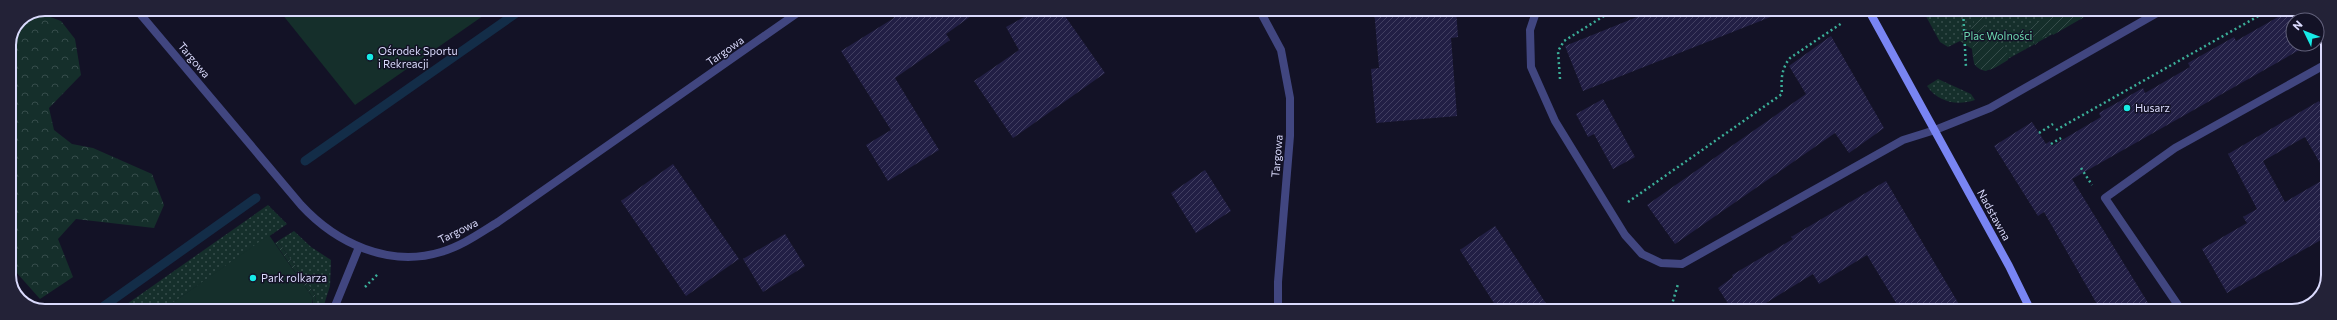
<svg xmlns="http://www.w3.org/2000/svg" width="2337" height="320" font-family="Commissioner,sans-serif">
<defs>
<pattern id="grass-dots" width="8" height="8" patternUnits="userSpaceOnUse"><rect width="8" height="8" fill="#152f2b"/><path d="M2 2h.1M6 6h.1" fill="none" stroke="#364d4b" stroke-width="1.8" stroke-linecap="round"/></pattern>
<pattern id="forest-crowns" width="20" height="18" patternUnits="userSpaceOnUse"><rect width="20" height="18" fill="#152f2b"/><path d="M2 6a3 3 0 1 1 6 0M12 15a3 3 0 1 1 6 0" fill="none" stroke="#364d4b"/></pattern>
<pattern id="garden-furrows" width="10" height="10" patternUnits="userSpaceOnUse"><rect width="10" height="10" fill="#152f2b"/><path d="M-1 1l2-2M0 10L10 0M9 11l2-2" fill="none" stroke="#364d4b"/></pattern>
<pattern id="building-hatch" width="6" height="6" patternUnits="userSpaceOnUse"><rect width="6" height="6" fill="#221f45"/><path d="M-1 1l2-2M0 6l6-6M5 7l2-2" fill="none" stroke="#423f61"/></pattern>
</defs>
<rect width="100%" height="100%" fill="#131226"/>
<g fill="url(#grass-dots)">
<path d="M1922 9H2098L1986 71C1974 68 1973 61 1972 49L1960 41 1948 47 1940 42Z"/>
<path d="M1938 79 1971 94 1975 100C1956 106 1938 102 1927 86Z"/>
<polygon points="268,205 287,224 161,311 117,311"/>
<polygon points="294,231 311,247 331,260 330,286 322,311 313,311 316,296 278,241"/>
</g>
<polygon fill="url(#forest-crowns)" points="37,12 61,21 75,39 81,75 49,108 54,130 72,144 93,148 152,174 164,205 154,228 76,219 58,239 73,277 40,299 16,272 9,240 9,45 20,19"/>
<g fill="url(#garden-furrows)">
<polygon points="2058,9 2098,9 2053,35 2052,32 2038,40 2038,42 2035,45 2029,30 2033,25"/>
<path d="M1973 10 1981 12C1985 18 1984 27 1988 33 1996 45 2009 43 2008 60 1996 67 1985 77 1974 64L1971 24 1974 23Z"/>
<polygon points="278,241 316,296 313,311 313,298 275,243"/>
</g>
<g fill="#152f2b">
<polygon points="278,9 493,9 355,105"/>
<polygon points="269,235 313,298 311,311 161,311"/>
</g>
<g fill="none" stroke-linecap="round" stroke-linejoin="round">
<g stroke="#132d48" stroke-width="9">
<polyline points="305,161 522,9"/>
<polyline points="97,311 256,198"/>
</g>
</g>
<g fill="url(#building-hatch)" fill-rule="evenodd">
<polygon points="888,9 981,9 946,34 950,40 895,78 939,150 888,181 866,145 891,130 841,51 894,18"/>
<polygon points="1039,9 1060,9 1105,73 1013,138 974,81 1019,50 1006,27"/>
<polygon points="1374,9 1456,9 1458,37 1451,38 1457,116 1376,123 1371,69 1379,68"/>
<polygon points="1657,9 1786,9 1786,11 1583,91 1565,46"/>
<polygon points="2292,9 2317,19 2325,36 2317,40 2317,20 2293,20 2293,44 2310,44 2072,179 2153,311 2101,311 2044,212 2038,216 1994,146 2032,122 2046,144 2050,141 2052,146 2101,117 2099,113 2143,88 2145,93 2190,67 2188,63 2234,37 2236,41"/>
<polygon points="1831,36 1884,128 1849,153 1835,133 1675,244 1647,205 1806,94 1789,66"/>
<polygon points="1603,99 1635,157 1613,169 1594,134 1588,137 1576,114"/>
<path d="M2319 101 2328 116V236L2227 293 2202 249 2247 223 2243 217 2257 209 2228 154ZM2305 137 2328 177 2285 202 2263 161Z"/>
<polygon points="673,164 739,259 686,296 621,201"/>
<polygon points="1205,170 1231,211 1196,233 1171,193"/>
<polygon points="1886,181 1963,311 1901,311 1867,255 1819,284 1813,274 1753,311 1733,311 1718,288 1733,277 1732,275 1793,239 1791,237"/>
<polygon points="1495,226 1551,311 1499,311 1460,250"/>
<polygon points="785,234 805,266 763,292 743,259"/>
</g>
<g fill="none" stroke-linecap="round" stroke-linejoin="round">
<g stroke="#3baf99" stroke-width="2.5" stroke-dasharray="2 3" stroke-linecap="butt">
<polyline points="1963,9 1966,68"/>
<polyline points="1560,79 1558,51 1564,41 1615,9"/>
<polyline points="2056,130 2271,9"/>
<polyline points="2039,133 2053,124"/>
<polyline points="2051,144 2061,138"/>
<polyline points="2081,168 2092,185"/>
<path d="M1628 202 1782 94C1781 80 1781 69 1790 58L1842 23"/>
<polyline points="365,287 378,274"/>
<polyline points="1670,311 1678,284"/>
</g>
<polyline stroke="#414680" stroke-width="8" points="1537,9 1530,30 1531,67 1555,121 1625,235 1642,254 1661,263 1682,264 1903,140 1935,130"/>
<g stroke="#414680" stroke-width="8">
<path d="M136 9 301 205C336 243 389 268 441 252 462 246 480 233 498 222L803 9"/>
<polyline points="1259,9 1281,50 1290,98 1290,136 1278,282 1278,311"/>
<polyline points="1935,130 1990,108 2164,9"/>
<polyline points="333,311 359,247"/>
<polyline points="2182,311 2105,198 2175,148 2328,63"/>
</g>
<polyline stroke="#7985f3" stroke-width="8" points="1868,9 2009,266 2031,311"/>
</g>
<g fill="#17eae6" stroke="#131226" stroke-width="1.5">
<circle cx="370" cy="57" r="4"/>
<circle cx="2127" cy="108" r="4"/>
<circle cx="253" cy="278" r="4"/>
</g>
<g text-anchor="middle" stroke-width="3" stroke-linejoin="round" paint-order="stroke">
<g font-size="11" fill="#6bd6ae" stroke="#131226">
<text x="1998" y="40">Plac Wolności</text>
</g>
<g font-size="11" fill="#dadafc" stroke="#131226" text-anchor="start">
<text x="378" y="55">Ośrodek Sportu<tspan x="378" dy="13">i Rekreacji</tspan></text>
<text x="2135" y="112">Husarz</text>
<text x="261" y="282">Park rolkarza</text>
</g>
<g font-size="11" fill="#dadafc" stroke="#131226">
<text transform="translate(725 51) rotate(-35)" y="4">Targowa</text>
<text transform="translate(194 60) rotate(50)" y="4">Targowa</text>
<text transform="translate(1277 156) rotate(-85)" y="4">Targowa</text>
<text transform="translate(1994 215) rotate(61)" y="4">Nadstawna</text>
<text transform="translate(458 231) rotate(-26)" y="4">Targowa</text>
</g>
</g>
<path d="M0 0H2337V320H0ZM45 16H2292A29 29 0 0 1 2321 45V275A29 29 0 0 1 2292 304H45A29 29 0 0 1 16 275V45A29 29 0 0 1 45 16Z" fill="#232237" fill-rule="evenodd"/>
<path fill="none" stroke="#dadafc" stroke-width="2" d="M45 16H2292A29 29 0 0 1 2321 45V275A29 29 0 0 1 2292 304H45A29 29 0 0 1 16 275V45A29 29 0 0 1 45 16Z"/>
<g transform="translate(2305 32) rotate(313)"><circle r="19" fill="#131226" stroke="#63627c"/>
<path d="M0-3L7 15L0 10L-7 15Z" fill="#17eae6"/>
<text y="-6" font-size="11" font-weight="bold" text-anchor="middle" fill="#dadafc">N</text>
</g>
</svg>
